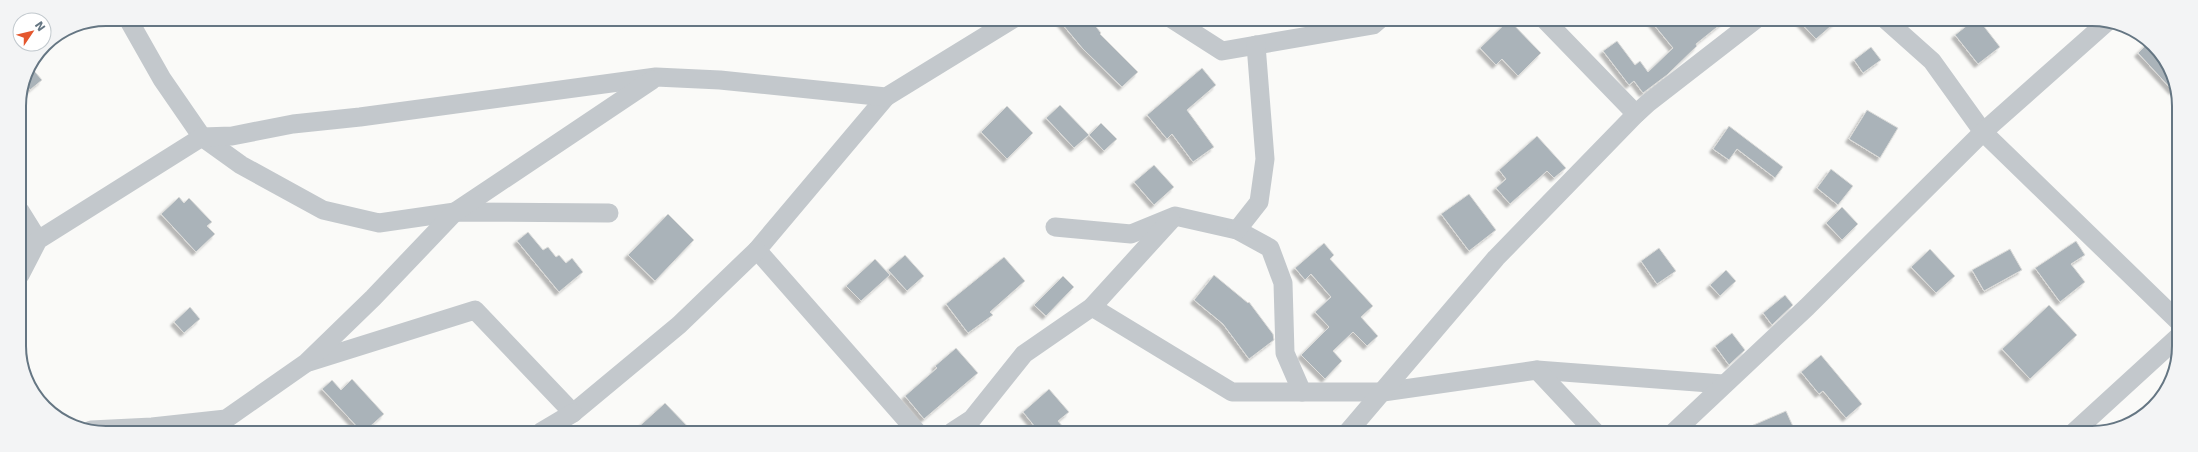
<svg xmlns="http://www.w3.org/2000/svg" width="2198" height="452" font-family="'DejaVu Sans',sans-serif">
<defs>
<filter id="shadow"><feDropShadow dx="-3.5" dy="3.5" stdDeviation="1" flood-color="#0004"/></filter>
</defs>
<rect width="100%" height="100%" fill="#fafaf8"/>
<g fill="#aab3b9" stroke="#dcdcda" filter="url(#shadow)">
<polygon points="1058,19 1090,19 1101,33 1100,34 1138,72 1122,87 1083,49"/>
<polygon points="1509,20 1541,53 1518,76 1502,59 1496,65 1480,48"/>
<polygon points="1650,20 1726,20 1696,44 1697,46 1667,75 1643,93 1634,81 1629,85 1603,51 1617,41 1635,65 1640,61 1648,72 1673,48"/>
<polygon points="1798,20 1838,20 1816,39"/>
<polygon points="1974,20 1979,20 2000,47 1978,64 1955,35"/>
<polygon points="2149,42 2156,50 2177,88 2173,91 2138,53"/>
<polygon points="1871,47 1881,60 1863,73 1854,60"/>
<polygon points="30,66 42,80 30,90 24,82 26,72"/>
<polygon points="1202,68 1216,85 1187,110 1214,147 1193,162 1172,134 1167,139 1147,115"/>
<polygon points="1060,105 1089,135 1074,148 1046,118"/>
<polygon points="1007,106 1033,133 1007,159 981,132"/>
<polygon points="1867,110 1898,128 1880,158 1849,139"/>
<polygon points="1101,123 1117,139 1104,151 1089,135"/>
<polygon points="1729,126 1783,167 1775,178 1737,149 1729,160 1713,149"/>
<polygon points="1537,136 1566,168 1554,178 1547,171 1510,204 1496,188 1506,179 1499,170"/>
<polygon points="1154,165 1174,187 1154,205 1134,182"/>
<polygon points="1831,169 1853,186 1838,205 1817,188"/>
<polygon points="1469,194 1496,230 1469,251 1441,214"/>
<polygon points="179,197 184,203 189,198 212,222 207,226 215,234 196,252 161,214"/>
<polygon points="1842,207 1858,224 1842,240 1826,223"/>
<polygon points="668,214 694,240 655,281 628,255"/>
<polygon points="528,232 543,250 548,247 556,257 559,255 566,263 572,258 583,272 559,292 517,241"/>
<polygon points="2076,241 2085,255 2071,264 2085,282 2060,302 2035,268"/>
<polygon points="1324,243 1334,255 1330,259 1373,306 1361,317 1378,336 1367,346 1353,332 1333,351 1342,361 1325,379 1301,355 1329,327 1315,312 1331,297 1311,274 1305,280 1295,268"/>
<polygon points="1659,248 1676,271 1657,284 1641,261"/>
<polygon points="1930,249 1955,276 1936,293 1911,267"/>
<polygon points="2010,249 2022,270 1984,291 1972,270"/>
<polygon points="905,255 924,276 907,291 888,270"/>
<polygon points="1004,257 1025,281 990,312 993,315 968,333 946,304"/>
<polygon points="875,259 890,275 861,301 846,286"/>
<polygon points="1726,270 1736,281 1720,296 1710,285"/>
<polygon points="1214,275 1248,303 1249,302 1273,334 1274,340 1249,359 1223,324 1194,300"/>
<polygon points="1063,276 1074,287 1046,316 1034,305"/>
<polygon points="1785,295 1793,305 1772,325 1763,313"/>
<polygon points="2049,305 2077,335 2030,379 2002,349"/>
<polygon points="190,307 200,319 184,333 174,322"/>
<polygon points="1732,333 1745,350 1729,365 1715,346"/>
<polygon points="956,348 978,373 924,419 905,396 937,368 935,366"/>
<polygon points="1821,355 1862,404 1846,418 1823,391 1819,394 1801,372"/>
<polygon points="352,379 384,414 364,432 362,432 322,389 332,380 341,390"/>
<polygon points="1049,389 1069,412 1058,421 1068,433 1040,433 1023,412"/>
<polygon points="665,403 693,432 633,432"/>
<polygon points="1786,411 1796,433 1735,433"/>
</g>
<g fill="none" stroke-linecap="round" stroke-linejoin="round">
<g stroke="#c3c8cc" stroke-width="19">
<polyline points="128,19 162,79 202,137 241,165 323,210 379,223 455,212 609,213"/>
<polyline points="1172,19 1222,51 1373,25 1380,19"/>
<polyline points="1545,20 1636,114"/>
<polyline points="1886,20 1932,61 1983,132 2178,321"/>
<polyline points="886,97 757,250 917,432"/>
<polyline points="20,211 38,240 28,249"/>
<polyline points="1055,227 1131,234 1175,216 1237,230 1270,248 1283,283 1285,353 1302,392"/>
<polyline points="1237,230 1259,202 1265,159 1256,45"/>
<polyline points="20,275 38,240 202,137 232,136 293,124 360,117 656,77 720,80 886,97 1013,19"/>
<polyline points="1092,307 1232,392 1383,392 1537,370 1723,384"/>
<polyline points="309,362 475,310 573,413 679,325 757,250"/>
<polyline points="1537,370 1596,433"/>
<polyline points="91,430 152,427 226,419 306,363 373,298 455,212 652,80"/>
<polyline points="541,432 573,413"/>
<polyline points="952,432 972,419 1024,354 1092,307 1171,220"/>
<polyline points="1347,433 1496,258 1636,114 1648,103 1755,20"/>
<polyline points="1673,433 1807,307 1983,132 2107,22"/>
<polyline points="2073,433 2178,337"/>
</g>
</g>
<path d="M0 0H2198V452H0ZM106 26H2092A80 80 0 0 1 2172 106V346A80 80 0 0 1 2092 426H106A80 80 0 0 1 26 346V106A80 80 0 0 1 106 26Z" fill="#f3f4f5" fill-rule="evenodd"/>
<path fill="none" stroke="#657683" stroke-width="2" d="M106 26H2092A80 80 0 0 1 2172 106V346A80 80 0 0 1 2092 426H106A80 80 0 0 1 26 346V106A80 80 0 0 1 106 26Z"/>
<g transform="translate(32 32) rotate(55)"><circle r="19" fill="#ffffff" stroke="#c1c8cd"/>
<path d="M0-3L7 15L0 10L-7 15Z" fill="#e4572e"/>
<text y="-6" font-size="11" font-weight="bold" text-anchor="middle" fill="#657683">N</text>
</g>
</svg>
